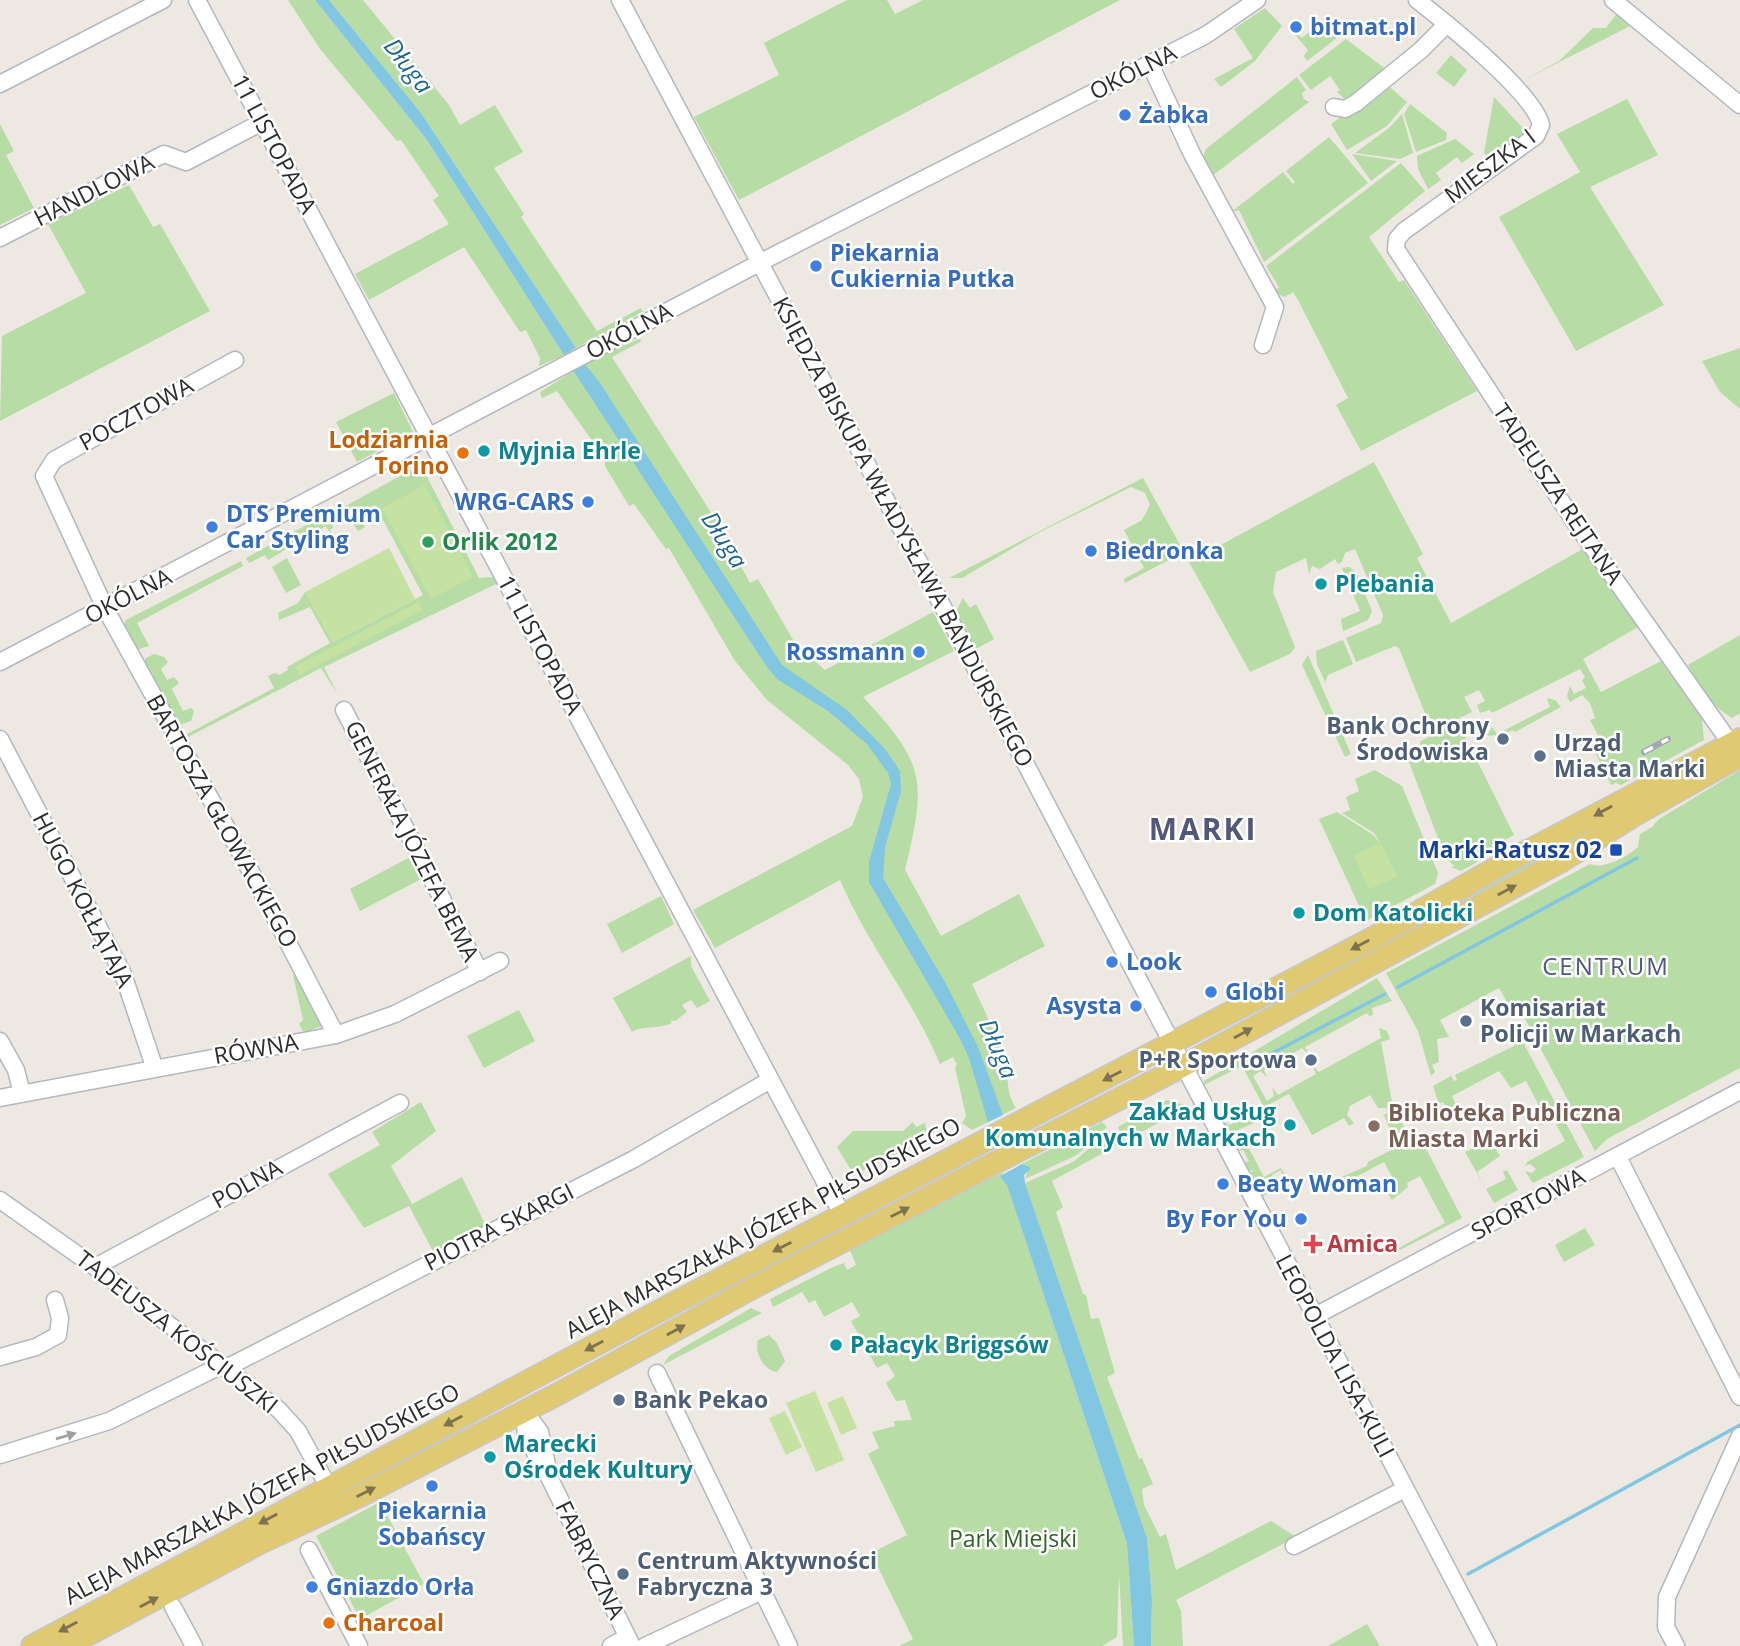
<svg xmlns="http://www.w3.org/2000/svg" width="1740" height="1646" font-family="'Open Sans',sans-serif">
<rect width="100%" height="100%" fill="#ede8e2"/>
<g fill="#b7dca5">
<polygon points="288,0 315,0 427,140 564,355 528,371 539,366 540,358 526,330 520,332 464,247 369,300 355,274 449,224 433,200 439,196 401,140 397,141 320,49"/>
<polygon points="329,0 363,0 449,105 460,125 495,105 523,152 494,168 524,214 521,217 597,331 641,308 643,312 576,348 421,113"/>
<polygon points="847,0 887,0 895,14 923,0 1120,0 739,200 694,117 779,75 764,43"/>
<polygon points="1265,8 1282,26 1255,61 1221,87 1214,79 1253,58 1234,29"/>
<polygon points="1617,13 1651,40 1650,42 1630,26 1522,81 1559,61 1593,28 1606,28"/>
<polygon points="1325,22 1342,34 1307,61 1304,56 1308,50 1291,30 1302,38 1309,32 1315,34"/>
<polygon points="1346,39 1388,71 1377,83 1346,100 1337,92 1340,90 1330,76 1311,90 1299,75"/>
<polygon points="1451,55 1467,70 1454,87 1436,73"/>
<polygon points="1297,77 1306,90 1302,93 1304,99 1309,102 1212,176 1203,157 1206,149"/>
<polygon points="1386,84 1407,102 1387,126 1347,150 1331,124"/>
<polygon points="1494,97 1522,127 1524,138 1492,160 1484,153"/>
<polygon points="1627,99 1658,155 1590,187 1664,305 1576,351 1499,217 1580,172 1557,134"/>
<polygon points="1410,104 1447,133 1446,140 1416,152 1404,114"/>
<polygon points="1402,114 1413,153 1400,159 1355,153 1389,128"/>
<polygon points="0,124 14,151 6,155 34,208 0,225"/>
<polygon points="1329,137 1368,183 1264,262 1239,210 1231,212 1283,172 1293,184 1295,182 1286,171"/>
<polygon points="1455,139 1474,154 1462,163 1457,157 1436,173 1441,180 1428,189 1418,169 1417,156"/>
<polygon points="1352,154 1397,161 1371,181"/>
<polygon points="1401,163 1425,191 1369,237 1399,282 1404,280 1477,391 1361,451 1336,405 1348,398 1298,300 1293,292 1285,297 1273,292 1279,287 1266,266"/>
<polygon points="129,185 153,227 160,224 210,311 0,421 2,336 86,293 48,224"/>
<path d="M639 339 642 341 612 357 719 525 750 583 758 579 800 652 803 651 825 670 933 612 954 651 863 697C927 765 926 782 905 870L941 936 1019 894 1045 946 972 984C984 1009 996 1034 1004 1061 1010 1078 1005 1092 1016 1108L972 1130 962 1123 966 1116 955 1067 957 1065 953 1057 940 1064C913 999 867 944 840 880L715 948 693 910 852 826 863 797 859 779 848 765 767 700 735 661 669 548 666 549 634 504 629 506 605 466V459L557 391 542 398 540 392 596 357Z"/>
<polygon points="1740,348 1740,409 1720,392 1702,361"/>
<polygon points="394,393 413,432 357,462 336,422"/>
<polygon points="1374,462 1423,554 1417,558 1451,623 1581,550 1583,546 1638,627 1583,659 1601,692 1661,661 1702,719 1704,740 1621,785 1616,783 1611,785 1592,746 1601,741 1590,720 1595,718 1590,703 1582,695 1570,702 1567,696 1570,686 1574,694 1586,688 1582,680 1585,677 1580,669 1492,713 1490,710 1480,713 1477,705 1485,701 1479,690 1464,697 1472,712 1432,731 1399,648 1395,646 1356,662 1346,638 1381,623 1383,615 1355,549 1345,553 1342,562 1338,564 1335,559 1320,569 1312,566 1309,574 1306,558 1276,572 1273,592 1295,647 1290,654 1250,672 1189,562"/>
<polygon points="418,466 422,467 479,578 494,577 498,583 324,667 338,695 321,668 188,737 187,734 274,688 268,676 275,673 280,675 288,670 287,667 330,643 310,607 279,620 278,613 298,603 305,592 333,642 423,595 375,505 371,507 378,520 374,522 367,510 359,514 365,527 358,531 342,508"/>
<polygon points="1143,478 1184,552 1125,583 1124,579 1144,568 1124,530 1142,520 1150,505 1145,493 1131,487 1040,532 962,578 949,578"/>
<polygon points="330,512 333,528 330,530 347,561 326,526 268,560 265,555 249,563 246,558"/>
<polygon points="287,558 301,585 286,593 272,567"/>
<polygon points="241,561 243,566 137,623 149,646 136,650 123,629 126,620"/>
<polygon points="1349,567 1356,572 1372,611 1368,620 1343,631 1341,619 1360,611 1342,568"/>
<polygon points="963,598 970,608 976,604 994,639 976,649 956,611"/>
<path d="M1740 635V713L1732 718C1712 707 1699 685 1688 665Z"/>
<polygon points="1343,640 1353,664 1328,675 1325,682 1317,664 1316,651"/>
<polygon points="154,654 164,657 168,662 161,669 167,680 174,677 179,683 172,689 183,711 191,708 194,711 191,721 177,726 142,664 146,658"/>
<polygon points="1308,655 1351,754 1345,757 1302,665"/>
<polygon points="1547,698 1555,700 1561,707 1515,732 1513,730 1497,738 1495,735 1487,736 1492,727 1497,734 1550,707"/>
<polygon points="1458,722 1514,835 1487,850 1477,862 1461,871 1451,867 1455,866 1446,859 1409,762 1416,759 1421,741"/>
<polygon points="1375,770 1402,786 1438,873 1435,884 1366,921 1319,819 1337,812 1372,834 1380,843 1374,833 1342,813 1350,810 1346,797 1359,791 1355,779"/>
<path d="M1740 770V1068L1607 1139 1595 1151 1518 1006 1511 1009 1499 988 1440 1020 1449 1037 1437 1039 1439 1062 1432 1065 1435 1072 1431 1076 1418 1031 1386 973 1590 864C1603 870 1627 857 1638 847L1640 834 1652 827 1659 819Z"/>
<polygon points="1623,809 1569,847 1215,1041 1213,1038"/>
<polygon points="412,856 423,878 360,911 350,889"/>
<polygon points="661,896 674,924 622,953 607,924"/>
<path d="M691 956V966L710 1001 697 1008 691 1000 682 1005 687 1012 675 1021 670 1020 672 1023C660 1029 639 1026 632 1032L613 998Z"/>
<polygon points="293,975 299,975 324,1025 304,1033 299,1024 303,1020"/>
<polygon points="1377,978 1392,1001 1372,1008 1373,1014 1370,1017 1367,1013 1305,1047 1309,1055 1302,1048 1264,1070 1267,1078 1261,1071 1253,1076 1267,1101 1274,1096 1272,1087 1278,1095 1316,1074 1312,1065 1319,1072 1381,1038 1379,1028 1387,1031 1390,1039 1381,1042 1392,1102 1400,1102 1393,1106 1412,1142 1421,1139 1462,1218 1396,1252 1395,1250 1445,1223 1420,1176 1407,1183 1408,1187 1392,1200 1387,1192 1397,1186 1384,1162 1348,1181 1351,1190 1342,1189 1337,1179 1367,1166 1368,1162 1397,1147 1384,1115 1388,1112 1386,1108 1378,1108 1370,1095 1350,1106 1347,1115 1354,1123 1349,1126 1344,1118 1312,1135 1289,1094 1264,1107 1256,1122 1229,1134 1222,1121 1230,1125 1264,1107 1242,1066 1204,1085 1204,1081"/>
<polygon points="519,1010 535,1041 484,1068 467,1036"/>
<polygon points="1516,1040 1524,1044 1584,1157 1533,1183 1525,1171 1532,1173 1536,1169 1530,1164 1525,1166 1527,1162 1565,1141 1553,1118 1537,1127 1546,1119 1526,1081 1511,1088 1499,1071 1452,1096 1457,1107 1450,1111 1453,1120 1443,1102 1439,1104 1433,1086 1451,1076 1454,1081 1457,1080 1455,1075 1514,1046"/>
<polygon points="1167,1100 1189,1106 1052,1181 1063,1207 1056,1212 1083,1294 1086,1295 1091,1319 1099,1318 1115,1373 1107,1377 1139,1459 1142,1458 1153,1484 1142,1489 1144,1505 1160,1537 1166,1534 1176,1570 1271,1521 1296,1537 1176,1600 1181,1611 1183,1646 1151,1646 1152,1599 1147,1538 1025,1183 1073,1162 1110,1131 1117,1142 1124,1139 1118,1127"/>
<polygon points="421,1102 436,1131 391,1166 412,1204 462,1177 486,1226 434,1253 409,1206 364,1228 328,1174 380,1145 372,1132"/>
<polygon points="913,1122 916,1127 925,1123 928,1138 854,1175 837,1147 853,1131 903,1131"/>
<polygon points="1102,1122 1107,1127 1077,1155 1025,1179 1028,1170 1022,1164"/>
<polygon points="1485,1142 1493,1145 1500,1156 1477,1172 1486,1189 1506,1179 1503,1172 1507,1170 1518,1190 1494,1203 1465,1152"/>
<polygon points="1246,1143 1264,1177 1281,1168 1289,1181 1283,1180 1281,1170 1272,1175 1278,1187 1262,1197 1249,1173 1255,1170 1248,1171 1244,1163 1249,1161 1243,1150 1238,1151"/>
<polygon points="1004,1172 1001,1176 1007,1185 1127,1544 1134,1646 1123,1646 1119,1573 1117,1637 1102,1646 899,1646 913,1639 871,1553 907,1535 868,1454 879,1448 872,1432 895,1426 894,1421 912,1420 905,1400 896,1401 886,1383 895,1376 887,1363 877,1368 851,1321 860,1316 852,1302 824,1317 815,1300 809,1303 802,1292 773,1307 770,1299 833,1267 844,1263 847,1270 856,1265 849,1248"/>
<polygon points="1585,1228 1595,1245 1564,1262 1555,1245"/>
<polygon points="751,1308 762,1313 663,1365 669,1356"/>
<path d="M769 1335 777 1343 785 1361 777 1372C763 1370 754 1352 758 1340Z"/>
<polygon points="380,1502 424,1584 360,1619 316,1536"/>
<polygon points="1367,1624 1380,1646 1328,1646"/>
</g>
<g fill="#c5e2a2">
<polygon points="425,485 473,577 431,599 382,508"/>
<polygon points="389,548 415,599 333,642 305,592"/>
<polygon points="418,602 423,610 299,675 295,667"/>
<polygon points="1381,843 1397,877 1369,889 1354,855"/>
<polygon points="815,1391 844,1460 816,1472 786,1403"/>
<polygon points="843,1396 857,1428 841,1435 827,1403"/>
<polygon points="785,1411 802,1447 786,1455 769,1418"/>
</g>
<g fill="#82c6e1">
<polygon points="315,0 329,0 421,113 576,348 564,355 427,140"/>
<polygon points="585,364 600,383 782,665 847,710 885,749 900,771 901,791 885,847 883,878 945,982 978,1047 1003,1115 988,1122 969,1058 959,1037 869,882 869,862 891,784 888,773 867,744 828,711 777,679 767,667 573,370"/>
<polygon points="1022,1164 1031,1168 1024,1175 1025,1183 1147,1538 1152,1599 1151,1646 1134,1646 1127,1544 1007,1185 1000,1176"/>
</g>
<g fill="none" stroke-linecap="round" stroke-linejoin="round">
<g stroke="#82c6e1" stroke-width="3.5">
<polyline points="1398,987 1637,858"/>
<polyline points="1246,1067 1385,994"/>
<polyline points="1468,1574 1740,1425"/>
</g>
<defs>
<g id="minor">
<polyline points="197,0 843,1216"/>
<polyline points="620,0 968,654 1488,1646"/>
<path d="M1417 0C1445 22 1534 93 1541 125L1536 136 1404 231 1397 239 1396 249 1576 524 1731 744"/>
<polyline points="1613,0 1740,105"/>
<polyline points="1150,64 1192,154 1275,307 1263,345"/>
<polyline points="0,84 163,0"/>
<polyline points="1334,107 1345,109 1356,103 1421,50 1447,24"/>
<polyline points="0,238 164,154 186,162 262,122"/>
<polyline points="235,360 54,460 44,476 105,608 256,881 336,1035"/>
<polyline points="0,662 761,262 1206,35 1257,0"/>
<polyline points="344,710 480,972"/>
<polyline points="0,739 123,974 154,1066"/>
<polyline points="0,1041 16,1070 22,1093"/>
<polyline points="0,1098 336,1035 395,1014 500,961"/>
<polyline points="1618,1157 1740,1397"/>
<polyline points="0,1200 95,1267 279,1410 298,1431 329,1488"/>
<polyline points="95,1267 400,1103"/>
<polyline points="1315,1316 1740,1091"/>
<polyline points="0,1357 36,1347 58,1335 60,1318 55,1300"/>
<polyline points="226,1368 634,1159 770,1080"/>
<polyline points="657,1373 789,1646"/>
<polyline points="524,1410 526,1437 548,1475 632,1646"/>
<polyline points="526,1413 540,1432 547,1465"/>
<polyline points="0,1455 109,1421 222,1365"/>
<polyline points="1294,1546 1405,1489"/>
<polyline points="309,1550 359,1646"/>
<polyline points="173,1607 194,1646"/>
<polyline points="611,1646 627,1637"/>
<polyline points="645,1646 762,1591"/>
<polyline points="1676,1646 1666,1627 1667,1597 1740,1436"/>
</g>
<g id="major">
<polyline points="32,1646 676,1302 1369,940 1505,863 1740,739"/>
<polyline points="67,1646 258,1544 360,1496 556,1395 758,1285 1183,1066 1560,862 1633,816 1740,756"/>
</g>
</defs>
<use href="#minor" stroke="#b5b7bf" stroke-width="19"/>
<use href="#major" stroke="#c8c8c8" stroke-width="24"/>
<use href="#minor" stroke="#fff" stroke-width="16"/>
<use href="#major" stroke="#e0c973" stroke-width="21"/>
<defs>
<polyline id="rail" points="1644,752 1668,739"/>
</defs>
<use href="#rail" stroke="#a4a6b5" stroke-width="6"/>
<use href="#rail" stroke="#fff" stroke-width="3.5" stroke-dasharray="10" stroke-linecap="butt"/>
</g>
<defs><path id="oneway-solid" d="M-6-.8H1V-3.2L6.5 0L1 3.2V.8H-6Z" transform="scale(1.75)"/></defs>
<g fill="#7e734c">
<use href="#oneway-solid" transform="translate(1603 811) rotate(151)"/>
<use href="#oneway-solid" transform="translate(1507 890) rotate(-28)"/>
<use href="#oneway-solid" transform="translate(1360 945) rotate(152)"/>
<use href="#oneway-solid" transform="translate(1243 1033) rotate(-29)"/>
<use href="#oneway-solid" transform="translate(1112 1076) rotate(153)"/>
<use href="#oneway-solid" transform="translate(900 1212) rotate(-27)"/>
<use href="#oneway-solid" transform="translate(782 1247) rotate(153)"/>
<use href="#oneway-solid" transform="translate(676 1330) rotate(-29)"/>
<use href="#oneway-solid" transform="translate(594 1346) rotate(152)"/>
<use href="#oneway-solid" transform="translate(453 1421) rotate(152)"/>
<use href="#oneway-solid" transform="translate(366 1492) rotate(-27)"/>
<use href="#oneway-solid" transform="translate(268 1519) rotate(152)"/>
<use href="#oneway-solid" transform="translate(149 1602) rotate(-28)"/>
<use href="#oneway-solid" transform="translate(68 1627) rotate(152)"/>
</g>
<use fill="#a0a0a0" href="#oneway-solid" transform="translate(66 1436) rotate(-16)"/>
<g fill="#3f7fe0" stroke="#fff" stroke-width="2.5">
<circle cx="1296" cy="27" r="7"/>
<circle cx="1125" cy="115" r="7"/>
<circle cx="816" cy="266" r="7"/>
<circle cx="588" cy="502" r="7"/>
<circle cx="212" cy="527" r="7"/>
<circle cx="1091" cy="551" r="7"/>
<circle cx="919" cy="652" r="7"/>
<circle cx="1112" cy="962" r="7"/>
<circle cx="1211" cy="992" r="7"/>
<circle cx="1136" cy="1006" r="7"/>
<circle cx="1223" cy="1184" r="7"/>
<circle cx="1301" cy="1219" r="7"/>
<circle cx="432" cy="1486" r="7"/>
<circle cx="312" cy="1587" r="7"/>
</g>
<g fill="#0f9aa8" stroke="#fff" stroke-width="2.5">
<circle cx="484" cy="451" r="7"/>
<circle cx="1321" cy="584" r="7"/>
<circle cx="1299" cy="913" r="7"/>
<circle cx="1290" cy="1125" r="7"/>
<circle cx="836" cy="1345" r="7"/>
<circle cx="490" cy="1457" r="7"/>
</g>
<g fill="#e8710a" stroke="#fff" stroke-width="2.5">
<circle cx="463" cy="453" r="7"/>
<circle cx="329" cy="1623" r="7"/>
</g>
<circle fill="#2e9e5b" stroke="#fff" stroke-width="2.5" cx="428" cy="542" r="7"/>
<g fill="#5c6f8a" stroke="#fff" stroke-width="2.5">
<circle cx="1503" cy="739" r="7"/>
<circle cx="1540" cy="756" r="7"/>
<circle cx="1466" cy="1021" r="7"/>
<circle cx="1311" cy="1060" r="7"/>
<circle cx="619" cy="1400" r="7"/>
<circle cx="623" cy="1574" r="7"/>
</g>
<rect fill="#1a4fb4" stroke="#fff" stroke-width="2.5" x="1609" y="843" width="14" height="14" rx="3.5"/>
<circle fill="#8d6e63" stroke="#fff" stroke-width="2.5" cx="1374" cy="1126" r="7"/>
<path fill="#e0444e" stroke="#fff" stroke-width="2.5" d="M1309.5 1233.5h7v7h7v7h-7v7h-7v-7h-7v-7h7z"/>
<g text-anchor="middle" stroke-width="5" stroke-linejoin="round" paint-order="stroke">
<g font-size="23" font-weight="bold" fill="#366cbe" stroke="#fff" text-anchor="start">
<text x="1310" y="35">bitmat.pl</text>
<text x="1139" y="123">Żabka</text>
<text x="830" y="261">Piekarnia<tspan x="830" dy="26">Cukiernia Putka</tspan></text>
<text x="574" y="510" text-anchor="end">WRG-CARS</text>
<text x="226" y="522">DTS Premium<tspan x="226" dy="26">Car Styling</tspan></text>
<text x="1105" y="559">Biedronka</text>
<text x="905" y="660" text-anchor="end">Rossmann</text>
<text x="1126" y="970">Look</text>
<text x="1225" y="1000">Globi</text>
<text x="1122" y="1014" text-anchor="end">Asysta</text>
<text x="1237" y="1192">Beaty Woman</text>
<text x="1287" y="1227" text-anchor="end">By For You</text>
<text x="432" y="1519" text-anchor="middle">Piekarnia<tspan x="432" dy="26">Sobańscy</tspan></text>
<text x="326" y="1595">Gniazdo Orła</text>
</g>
<g font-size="23" fill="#2d2d2d" stroke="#fff">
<text transform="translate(1133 72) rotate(-27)" y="8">OKÓLNA</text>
<text transform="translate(274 144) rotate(62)" y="8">11 LISTOPADA</text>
<text transform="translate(1490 166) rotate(-37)" y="8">MIESZKA I</text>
<text transform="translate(94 190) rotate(-27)" y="8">HANDLOWA</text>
<text transform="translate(629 331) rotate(-28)" y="8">OKÓLNA</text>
<text transform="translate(136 414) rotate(-29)" y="8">POCZTOWA</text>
<text transform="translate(1558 494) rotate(56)" y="8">TADEUSZA REJTANA</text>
<text transform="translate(903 532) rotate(62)" y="8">KSIĘDZA BISKUPA WŁADYSŁAWA BANDURSKIEGO</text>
<text transform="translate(128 596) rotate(-27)" y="8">OKÓLNA</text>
<text transform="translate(540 645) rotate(62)" y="8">11 LISTOPADA</text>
<text transform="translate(222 821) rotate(61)" y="8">BARTOSZA GŁOWACKIEGO</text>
<text transform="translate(412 841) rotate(63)" y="8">GENERAŁA JÓZEFA BEMA</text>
<text transform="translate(83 900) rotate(63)" y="8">HUGO KOŁŁĄTAJA</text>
<text transform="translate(256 1049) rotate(-10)" y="8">RÓWNA</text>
<text transform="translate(247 1184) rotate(-29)" y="8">POLNA</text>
<text transform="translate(1528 1204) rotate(-28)" y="8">SPORTOWA</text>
<text transform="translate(499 1227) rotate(-27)" y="8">PIOTRA SKARGI</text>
<text transform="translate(763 1228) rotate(-28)" y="8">ALEJA MARSZAŁKA JÓZEFA PIŁSUDSKIEGO</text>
<text transform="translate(177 1332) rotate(38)" y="8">TADEUSZA KOŚCIUSZKI</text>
<text transform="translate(1335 1356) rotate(62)" y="8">LEOPOLDA LISA-KULI</text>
<text transform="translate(262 1494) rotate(-28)" y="8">ALEJA MARSZAŁKA JÓZEFA PIŁSUDSKIEGO</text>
<text transform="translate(590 1560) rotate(64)" y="8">FABRYCZNA</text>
</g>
<g font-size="23" font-weight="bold" fill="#c56008" stroke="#fff" text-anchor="end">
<text x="449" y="448">Lodziarnia<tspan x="449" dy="26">Torino</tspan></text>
<text x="343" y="1631" text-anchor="start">Charcoal</text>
</g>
<g font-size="23" font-weight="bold" fill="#0d838f" stroke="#fff" text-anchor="start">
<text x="498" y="459">Myjnia Ehrle</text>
<text x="1335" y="592">Plebania</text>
<text x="1313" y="921">Dom Katolicki</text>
<text x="1276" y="1120" text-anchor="end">Zakład Usług<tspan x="1276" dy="26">Komunalnych w Markach</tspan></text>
<text x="850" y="1353">Pałacyk Briggsów</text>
<text x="504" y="1452">Marecki<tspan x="504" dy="26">Ośrodek Kultury</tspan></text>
</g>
<g font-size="23" font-weight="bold" fill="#27864d" stroke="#fff" text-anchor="start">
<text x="442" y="550">Orlik 2012</text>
</g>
<g font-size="23" font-weight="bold" fill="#4e5e75" stroke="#fff" text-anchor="start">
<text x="1489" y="734" text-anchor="end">Bank Ochrony<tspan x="1489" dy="26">Środowiska</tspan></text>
<text x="1554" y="751">Urząd<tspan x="1554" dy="26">Miasta Marki</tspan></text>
<text x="1480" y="1016">Komisariat<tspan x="1480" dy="26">Policji w Markach</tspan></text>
<text x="1297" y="1068" text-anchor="end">P+R Sportowa</text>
<text x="633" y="1408">Bank Pekao</text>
<text x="637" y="1569">Centrum Aktywności<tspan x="637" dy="26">Fabryczna 3</tspan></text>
</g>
<g font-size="23" font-weight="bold" fill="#164399" stroke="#fff" text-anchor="end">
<text x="1602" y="858">Marki-Ratusz 02</text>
</g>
<g font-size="23" font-weight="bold" fill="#785e54" stroke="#fff" text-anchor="start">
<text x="1388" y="1121">Biblioteka Publiczna<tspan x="1388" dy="26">Miasta Marki</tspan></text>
</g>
<g font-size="23" font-weight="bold" fill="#be3a42" stroke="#fff" text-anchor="start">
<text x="1327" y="1252">Amica</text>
</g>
<g font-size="23" fill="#306324" stroke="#fff">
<text x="1013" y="1547">Park Miejski</text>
</g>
<g font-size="24" font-style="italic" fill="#1f668f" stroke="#fff">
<text transform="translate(408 66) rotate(52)" y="8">Długa</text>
<text transform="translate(724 540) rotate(57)" y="8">Długa</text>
<text transform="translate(998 1049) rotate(67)" y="8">Długa</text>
</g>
<g font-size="24" letter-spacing="2" fill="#525879" stroke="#fff">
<text x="1606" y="975">CENTRUM</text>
</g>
<g font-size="30" font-weight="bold" letter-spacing="2" fill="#525879" stroke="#fff">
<text x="1203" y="840">MARKI</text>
</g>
</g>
</svg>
